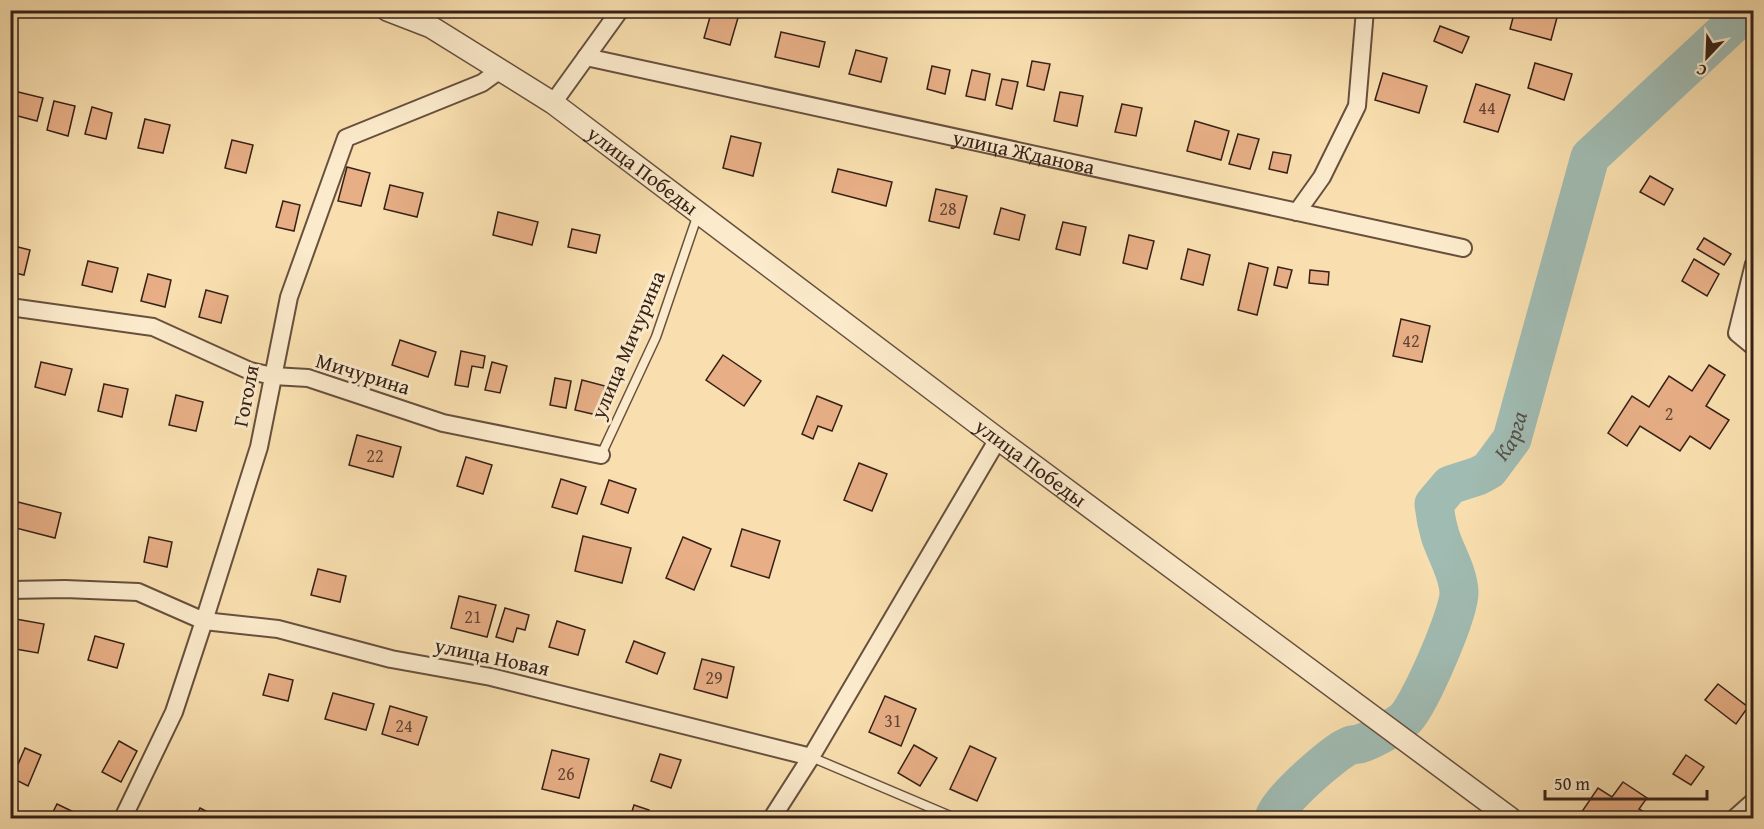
<svg xmlns="http://www.w3.org/2000/svg" width="1764" height="829" font-family="'Gentium Book Plus',serif">
<rect width="100%" height="100%" fill="#f9dfaf"/>
<filter id="stains"><feTurbulence type="fractalNoise" baseFrequency=".00333" numOctaves="4"/><feColorMatrix values="0 0 0 0 .2 0 0 0 0 .09 0 0 0 0 .02 0 0 0 .5 -.17"/></filter>
<radialGradient id="worn" r=".72"><stop offset=".6" stop-color="#630" stop-opacity="0"/><stop offset="1" stop-color="#630" stop-opacity=".3"/></radialGradient>
<g fill="none" stroke-linecap="round" stroke-linejoin="round">
<path stroke="#a0bbb2" stroke-width="39" id="s1" d="M1274 818C1275 804 1334 752 1349 746 1353 744 1358 745 1362 743 1372 740 1399 725 1406 718 1420 703 1460 612 1459 592 1458 572 1446 554 1440 535 1437 525 1435 514 1434 504L1450 485 1478 476 1489 470 1512 439 1590 157 1748 10"/>
</g>
<g fill="#e8af86" stroke="#362118" stroke-width="1.5">
<polygon points="712,10 740,11 730,45 704,38"/>
<polygon points="1515,10 1559,10 1551,40 1510,29"/>
<polygon points="1440,26 1469,37 1462,53 1434,41"/>
<polygon points="781,32 825,42 819,67 775,57"/>
<polygon points="856,50 887,58 881,82 849,74"/>
<polygon points="1032,61 1050,64 1044,90 1027,86"/>
<polygon points="1535,63 1572,74 1564,100 1528,88"/>
<polygon points="932,66 950,70 945,94 927,89"/>
<polygon points="972,70 990,74 985,100 966,96"/>
<polygon points="1383,73 1427,86 1419,113 1375,100"/>
<polygon points="1002,79 1018,82 1012,109 996,105"/>
<polygon points="1476,84 1510,95 1498,132 1464,122"/>
<polygon points="10,90 43,98 37,121 10,114"/>
<polygon points="1060,92 1083,96 1077,126 1054,121"/>
<polygon points="54,101 75,106 68,136 47,130"/>
<polygon points="1122,104 1142,108 1136,136 1115,132"/>
<polygon points="92,107 112,113 106,139 85,134"/>
<polygon points="145,119 170,125 163,153 138,148"/>
<polygon points="1195,121 1229,131 1221,160 1187,151"/>
<polygon points="1238,134 1259,139 1250,169 1229,164"/>
<polygon points="731,136 761,143 753,176 723,168"/>
<polygon points="232,140 253,145 246,173 225,168"/>
<polygon points="1273,152 1291,155 1287,173 1269,169"/>
<polygon points="347,167 370,173 361,206 338,201"/>
<polygon points="838,169 892,182 886,206 832,192"/>
<polygon points="1650,176 1673,189 1664,205 1640,192"/>
<polygon points="390,185 423,193 417,217 384,209"/>
<polygon points="936,189 967,196 959,228 929,221"/>
<polygon points="283,201 300,205 294,231 276,227"/>
<polygon points="1001,208 1025,215 1019,240 994,234"/>
<polygon points="498,212 538,222 532,245 493,235"/>
<polygon points="1063,222 1086,227 1080,255 1056,249"/>
<polygon points="572,229 600,235 596,253 568,247"/>
<polygon points="1129,235 1154,241 1147,269 1123,263"/>
<polygon points="1704,238 1731,254 1724,265 1697,249"/>
<polygon points="10,245 30,250 24,275 10,272"/>
<polygon points="1188,249 1210,255 1203,285 1181,279"/>
<polygon points="1694,259 1719,274 1707,296 1682,281"/>
<polygon points="88,261 118,268 112,292 82,285"/>
<polygon points="1249,263 1268,268 1257,315 1238,310"/>
<polygon points="1278,267 1292,270 1287,288 1274,285"/>
<polygon points="1310,270 1329,272 1328,285 1309,283"/>
<polygon points="148,274 171,280 165,307 141,301"/>
<polygon points="206,290 228,296 221,323 199,317"/>
<polygon points="1401,319 1430,326 1422,362 1393,356"/>
<polygon points="400,340 436,352 428,377 392,365"/>
<polygon points="461,351 485,356 483,368 472,366 468,387 455,385"/>
<polygon points="723,355 761,381 744,406 706,380"/>
<polygon points="41,362 72,369 65,395 35,387"/>
<polygon points="492,362 507,366 500,393 485,390"/>
<polygon points="1709,365 1725,375 1706,406 1729,420 1710,449 1690,436 1680,451 1640,426 1627,446 1608,433 1632,396 1649,407 1669,376 1692,391"/>
<polygon points="555,378 571,381 566,408 550,405"/>
<polygon points="582,380 605,386 597,415 575,410"/>
<polygon points="104,384 128,389 122,417 98,411"/>
<polygon points="176,395 203,402 196,431 169,425"/>
<polygon points="817,396 842,406 832,431 818,426 813,439 802,434"/>
<polygon points="357,435 401,447 393,477 349,465"/>
<polygon points="466,457 492,465 483,494 457,486"/>
<polygon points="859,463 887,474 872,511 844,500"/>
<polygon points="561,479 586,487 577,514 552,507"/>
<polygon points="609,480 636,489 628,513 601,504"/>
<polygon points="18,502 61,513 55,538 12,527"/>
<polygon points="742,529 780,541 769,578 731,566"/>
<polygon points="583,536 631,548 622,583 575,571"/>
<polygon points="149,537 172,542 167,567 144,562"/>
<polygon points="683,537 711,549 694,590 666,578"/>
<polygon points="318,569 346,576 340,602 311,595"/>
<polygon points="459,596 496,605 487,637 451,628"/>
<polygon points="505,608 529,615 525,630 517,628 513,642 496,637"/>
<polygon points="10,618 44,624 38,653 10,648"/>
<polygon points="557,621 585,630 578,655 549,647"/>
<polygon points="95,636 124,644 117,668 88,660"/>
<polygon points="634,641 665,653 657,674 626,662"/>
<polygon points="702,659 734,667 727,698 694,689"/>
<polygon points="269,674 293,680 288,701 263,695"/>
<polygon points="1718,684 1748,707 1736,724 1705,700"/>
<polygon points="333,693 374,704 366,730 325,719"/>
<polygon points="885,696 916,709 901,746 869,732"/>
<polygon points="390,706 427,717 418,745 382,734"/>
<polygon points="119,741 137,751 121,782 102,772"/>
<polygon points="914,745 937,758 920,786 898,773"/>
<polygon points="970,746 996,758 977,801 950,789"/>
<polygon points="25,748 41,755 28,786 12,778"/>
<polygon points="552,750 589,759 579,798 542,789"/>
<polygon points="660,754 681,760 671,788 651,781"/>
<polygon points="1686,755 1704,767 1691,785 1673,774"/>
<polygon points="1623,782 1647,798 1639,809 1654,818 1590,818 1581,813 1598,788 1612,797"/>
<polygon points="57,804 86,818 50,818"/>
<polygon points="634,805 649,810 647,818 630,818"/>
<polygon points="200,808 219,818 195,818"/>
</g>
<g fill="none" stroke-linecap="round" stroke-linejoin="round">
<defs>
<g id="service">
<polyline points="601,455 656,337 698,214"/>
<polyline points="811,757 955,818"/>
</g>
<g id="minor">
<path id="s2" d="M586 57 1463 248"/>
<polyline points="553,103 620,10"/>
<polyline points="1297,212 1322,177 1357,106 1365,10"/>
<polyline points="1754,264 1737,333 1754,347"/>
<polyline points="10,307 153,327 250,371 273,376 308,378 443,423 601,455"/>
<polyline points="10,590 65,589 138,592 204,621 278,629 391,659 491,677 811,757"/>
<polyline points="123,818 174,712 204,621 259,447 289,297 346,138 482,83 500,70"/>
<polyline points="772,818 811,757 998,439"/>
<polyline points="1735,818 1754,801"/>
</g>
<g id="tertiary">
<path id="s3" d="M387 10 431 27 553 103 998 439 1510 818"/>
</g>
</defs>
<use href="#service" stroke="#67503e" stroke-width="11"/>
<use href="#minor" stroke="#67503e" stroke-width="20"/>
<use href="#tertiary" stroke="#67503e" stroke-width="24"/>
<use href="#service" stroke="#fbeacb" stroke-width="8"/>
<use href="#minor" stroke="#fbeacb" stroke-width="16"/>
<use href="#tertiary" stroke="#fbeacb" stroke-width="21"/>
</g>
<g text-anchor="middle" stroke-width="6" stroke-linejoin="round" paint-order="stroke">
<g font-size="18" fill="#624434">
<text x="1487" y="114">44</text>
<text x="948" y="215">28</text>
<text x="1411" y="347">42</text>
<text x="1669" y="420">2</text>
<text x="375" y="462">22</text>
<text x="473" y="623">21</text>
<text x="714" y="684">29</text>
<text x="893" y="727">31</text>
<text x="404" y="732">24</text>
<text x="566" y="780">26</text>
</g>
<g font-size="21" fill="#362118" stroke="#fbeacb">
<text dy="7" stroke="none"><textPath href="#s2" startOffset="448">улица Жданова</textPath></text>
<text dy="7" stroke="none"><textPath href="#s3" startOffset="303">улица Победы</textPath></text>
<text transform="translate(628 345) rotate(-67)" y="7">улица Мичурина</text>
<text transform="translate(363 374) rotate(17)" y="7">Мичурина</text>
<text transform="translate(246 396) rotate(-79)" y="7">Гоголя</text>
<text dy="7" stroke="none"><textPath href="#s3" startOffset="789">улица Победы</textPath></text>
<text transform="translate(492 657) rotate(12)" y="7">улица Новая</text>
</g>
<g font-size="22" font-style="italic" fill="#564f46" stroke="#fbeacb">
<text dy="8" stroke="none"><textPath href="#s1" startOffset="507">Карга</textPath></text>
</g>
</g>
<rect width="1764" height="829" fill="none" stroke="#f9dfaf" stroke-width="36"/>
<rect x="12" y="12" width="1740" height="805" fill="none" stroke="#362118" stroke-width="3"/>
<rect x="18" y="18" width="1728" height="793" fill="none" stroke="#362118" stroke-width="1.5"/>
<g transform="translate(1707 57) rotate(203)" stroke="#fbeacb" stroke-width="4.5" paint-order="stroke">
<path d="M0-4.5L10 22L0 15L-10 22Z" fill="#362118"/>
<text y="-9" font-size="16" font-weight="bold" text-anchor="middle" fill="#362118">С</text>
</g>
<path d="M1545 790v9h162v-9" fill="none" stroke="#362118" stroke-width="3"/>
<text x="1554" y="790" font-size="18" fill="#362118" stroke="#fbeacb" stroke-width="4.5" paint-order="stroke">50 m</text>
<rect width="100%" height="100%" filter="url(#stains)"/>
<rect width="100%" height="100%" fill="url(#worn)"/>
</svg>
